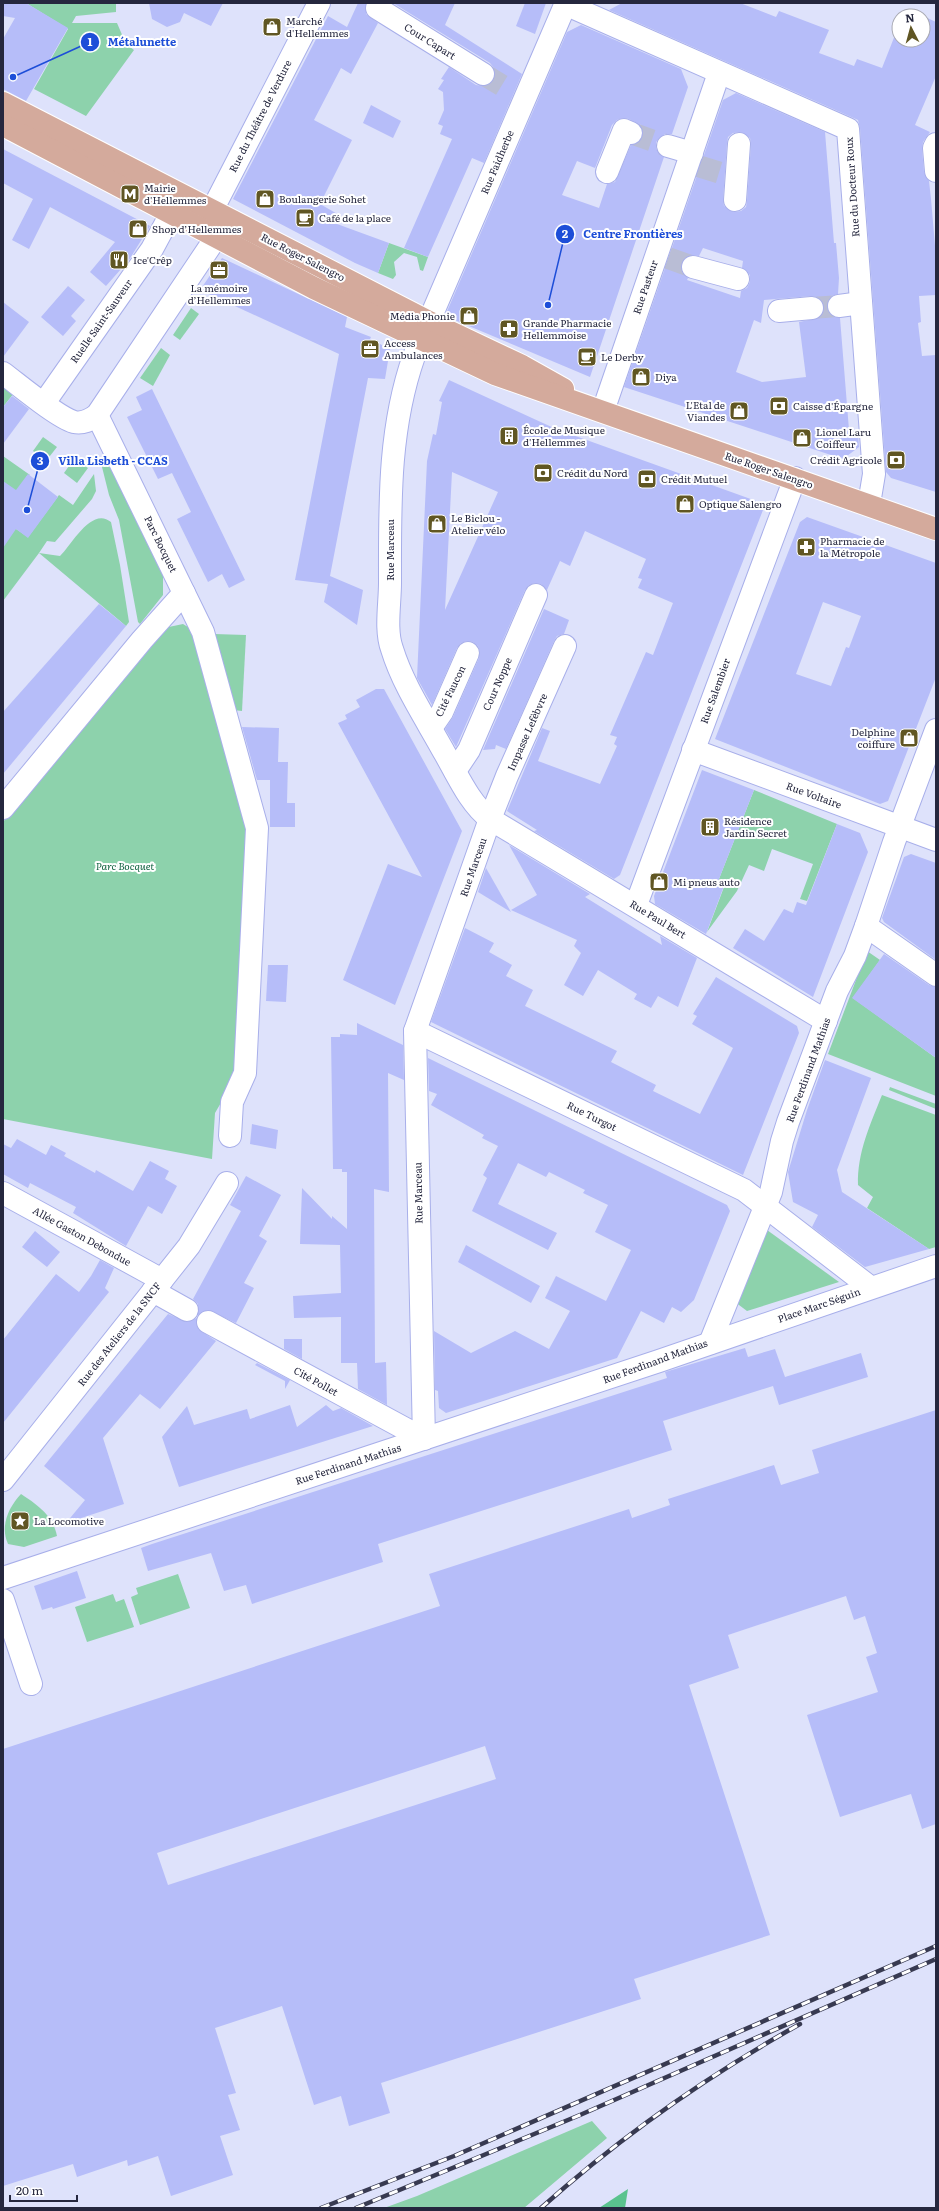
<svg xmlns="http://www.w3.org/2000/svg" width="939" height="2211" font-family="Literata,serif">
<rect width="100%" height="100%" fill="#dee2fb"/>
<g fill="#8dd2ac">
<polygon points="26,3 116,3 116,12 76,16 72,23 117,23 126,44 134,50 86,116 34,89 68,29"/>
<polygon points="389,243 428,257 423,271 420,270 417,257 404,253 394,262 396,275 393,279 378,273"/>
<polygon points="191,308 199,314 180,340 173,335"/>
<polygon points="161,348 170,355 153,386 140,378"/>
<polygon points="3,378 18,388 3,407"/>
<polygon points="43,437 57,447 46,461 33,451"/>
<polygon points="3,456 30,475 27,476 18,491 3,494"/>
<polygon points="104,458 110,465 163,569 163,595 140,624 138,622 119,520 109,495 101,463"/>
<polygon points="74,459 88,468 77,483 64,473"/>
<path d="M94 474 96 491 92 499 55 542 47 541 39 553 60 556C72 544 92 506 111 522L120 565 129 622 126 626 39 553 3 601V525L16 529 28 537 59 495 73 505Z"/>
<polygon points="183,624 191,629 248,829 240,1070 215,1113 212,1159 3,1119 3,822 164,628"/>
<polygon points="214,634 246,635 242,711 233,710"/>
<polygon points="754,790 837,824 807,901 800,899 813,864 772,849 764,871 749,865 737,891 707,932 724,887 717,884"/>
<polygon points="867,951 880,960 853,998 936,1058 936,1096 828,1054"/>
<polygon points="890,1087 936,1104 936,1109 889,1090"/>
<path d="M882 1095 936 1115V1247L929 1249 867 1208 873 1197 858 1185C857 1153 870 1125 882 1095Z"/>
<polygon points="767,1230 839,1282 747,1311 735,1302"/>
<path d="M21 1494C38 1505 53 1516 57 1536L24 1547 8 1544C0 1526 8 1508 21 1494Z"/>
<polygon points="178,1574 190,1608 140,1625 131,1597 138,1594 136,1588"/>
<polygon points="113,1594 116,1602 124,1599 134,1627 87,1642 75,1607"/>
<polygon points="592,2121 607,2138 524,2208 384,2208 417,2196"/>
</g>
<polygon fill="#5ac38e" points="628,2189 625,2208 599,2208"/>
<g fill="#b6bdf9" fill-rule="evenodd">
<polygon points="3,3 26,3 68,28 26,101 3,89 3,39 15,18 3,16"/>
<polygon points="149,3 223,3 211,26 184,13 180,22 167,27 152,19"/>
<polygon points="358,3 366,3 366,14 378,23 351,74 341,68 314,120 352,140 320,204 341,216 337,224 389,243 378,273 355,263 233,199 328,16 347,27"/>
<polygon points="393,3 455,3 445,25 522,74 484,163 472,158 428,257 404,248 452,139 440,134 443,126 438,124 444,110 443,92 438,89 444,80 441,79 449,67 476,85 483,86 493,81 495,74 494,68 490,63"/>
<polygon points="525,3 546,3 535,34 516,26"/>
<polygon points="622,3 740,3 776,17 779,11 829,30 819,53 854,66 857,59 882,68 899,25 899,40 923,40 923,16 936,22 936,76 915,125 930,132 923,142 922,149 924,172 929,181 931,199 936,257 936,295 919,296 921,322 918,323 922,356 936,355 936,492 891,478 886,472 860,128 858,120 609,10"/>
<polygon points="905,9 922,16 902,16"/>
<path d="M581 25 681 69 688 87 672 134H665L656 142V149L664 157 590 377 445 316 567 32ZM623 118 629 119 641 125 643 131V138L638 143 631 145 615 182 607 184 599 208 562 195 577 161 595 168 612 125 617 120Z"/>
<path d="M736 93 825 132 834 243H836L839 278 838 294 831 296 827 307 829 314 840 318 849 430 852 429V434L858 433 859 447 843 459 624 387 723 100ZM740 132 750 138 751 144 747 201 746 207 741 211 734 212 724 206 723 200 727 143 728 137 733 133ZM703 248 743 261 742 268 750 275V282L747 288 741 291 740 298 687 280 688 278 681 271V263L689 255 699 256ZM811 296 817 297 822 301 824 307 823 314 819 318 799 322 806 377 762 382 736 372 754 320 761 323 764 300Z"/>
<polygon points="371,105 401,121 393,138 363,123"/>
<polygon points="3,149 150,226 129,260 106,286 90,272 115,242 50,207 29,249 12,240 33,199 3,183"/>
<polygon points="222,258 347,317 345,327 371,337 370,339 390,349 385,379 368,378 330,576 363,590 357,625 324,602 328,584 295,580 339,354 200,290"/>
<polygon points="68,286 85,300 71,316 76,321 63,336 41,317"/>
<polygon points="3,302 29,322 3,357"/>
<path d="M449 380 556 429 759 502 763 510 620 875 614 879 534 831 537 830 507 811 542 728 550 731 538 761 600 784 617 746 614 744 617 737 610 735 646 652 653 655 673 603 638 588 642 579 638 578 646 559 585 531 570 566 560 561 547 590 541 584 535 583 529 585 525 590 456 747 445 729 453 717 479 658 480 652 478 646 473 642 467 641 461 643 457 648 432 705 417 678 427 461 433 434 436 435 442 402 439 401ZM452 472 498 492 445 610Z"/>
<polygon points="152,389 245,580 229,588 222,574 208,582 177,519 191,512 172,473 158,479 127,417 142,410 136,397"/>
<polygon points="12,396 29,409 3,444 3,407"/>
<polygon points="28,474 58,497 28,538 16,529 3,548 3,481 16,490"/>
<path d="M807 517 936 563V677L888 801 880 804 715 739 800 522ZM823 602 861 616 849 648 846 647 831 686 796 674Z"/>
<polygon points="99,604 126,626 3,774 3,712"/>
<polygon points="544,609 569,620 564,634 557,636 554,641 506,749 496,745 495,749 483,750"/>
<polygon points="376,689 384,689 462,831 395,1005 343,980 388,864 422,877 338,723 347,719 345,715 360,707 356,700"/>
<polygon points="242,727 279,728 278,762 288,762 287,803 295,803 295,827 270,827 270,780 257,780"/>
<polygon points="702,770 754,790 717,884 724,886 706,934 655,904 654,896"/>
<polygon points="837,824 860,833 868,852 813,997 733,948 745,929 764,941 784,909 793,913 797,902 806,905"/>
<polygon points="509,845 590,894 585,897 662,945 660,936 697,958 678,1007 658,996 651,1008 634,999 637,994 598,970 583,996 564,985 581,953 574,946 577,940 511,910 537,895"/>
<polygon points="911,854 936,863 936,960 884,922 882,918 904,857"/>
<polygon points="486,868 511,912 478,892"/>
<polygon points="465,928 494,943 489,952 512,965 506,976 533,990 525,1006 617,1051 611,1062 656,1085 653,1091 700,1114 733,1048 692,1024 697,1016 693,1014 716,977 797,1026 799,1033 743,1175 431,1022"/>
<polygon points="884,954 929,985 936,987 936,1058 852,998"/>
<polygon points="268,965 288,965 286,1002 266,1001"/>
<polygon points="357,1023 403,1045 404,1080 388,1073 389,1192 374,1189 375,1363 386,1362 387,1405 358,1389 357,1363 341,1363 341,1317 294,1318 293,1296 341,1293 340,1245 300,1244 302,1188 332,1219 332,1216 347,1229 347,1172 342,1172 342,1169 333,1169 331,1037 340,1037 340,1034 357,1035"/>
<polygon points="428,1058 727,1205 730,1211 694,1300 681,1312 672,1307 664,1323 641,1311 617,1358 446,1413 439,1408 438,1391 435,1390 434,1331 471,1353 515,1331 549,1349 570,1311 545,1298 556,1276 606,1301 631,1250 595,1232 608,1205 583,1193 585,1190 549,1172 546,1177 518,1163 498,1204 557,1233 548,1250 472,1211 487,1178 483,1175 498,1146 482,1138 484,1135 431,1105 437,1094 429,1091"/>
<polygon points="825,1060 871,1078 837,1170 842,1192 929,1249 865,1267 812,1227 818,1215 793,1202 788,1172 807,1110"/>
<polygon points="252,1124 278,1130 276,1149 250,1144"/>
<polygon points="17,1139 46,1155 51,1145 66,1153 64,1156 95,1173 96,1170 133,1191 150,1161 169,1171 165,1179 177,1186 162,1214 148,1206 126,1246 73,1213 76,1207 30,1183 28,1188 3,1174 3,1144 11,1148"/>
<polygon points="246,1176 281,1195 259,1236 267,1241 244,1283 254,1288 236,1323 208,1310 198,1315 198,1304 193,1299 241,1211 230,1205"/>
<polygon points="35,1231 60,1252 47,1267 22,1247"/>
<polygon points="466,1245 540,1286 531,1303 458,1262"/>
<polygon points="100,1260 114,1268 105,1288 109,1292 3,1423 3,1340 56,1274 79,1292 91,1276"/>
<polygon points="168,1314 187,1322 197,1318 198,1329 216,1341 160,1409 140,1394 103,1438 124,1504 66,1523 85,1500 44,1466"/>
<polygon points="284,1339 302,1339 302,1359 284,1349"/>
<polygon points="745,1348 748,1357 775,1349 785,1377 861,1353 868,1377 779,1405 773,1386 663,1421 672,1450 378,1544 383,1562 252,1604 246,1585 224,1591 211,1553 148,1571 141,1548 152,1544 667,1378 665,1372"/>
<polygon points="257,1363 290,1380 285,1389 285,1381 255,1365"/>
<polygon points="290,1405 297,1427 326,1405 333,1411 341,1408 373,1426 179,1487 162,1437 187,1406 194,1425 247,1409 250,1419"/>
<path d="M936 1410V1824L922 1829 911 1794 840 1817 807 1715 878 1692 866 1657 877 1653 865 1616 854 1620 846 1596 728 1635 739 1668 689 1685 770 1935 634 1979 641 1999 381 2083 390 2113 349 2126 341 2096 314 2105 282 2006 215 2028 236 2093 228 2095 240 2130 220 2136 233 2175 171 2196 158 2156 128 2166 127 2160 77 2177 73 2164 3 2186V1749L440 1606 429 1574 629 1509 632 1518 670 1505 668 1499 774 1465 781 1485 819 1473 812 1450ZM485 1746 496 1779 168 1885 157 1853Z"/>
<polygon points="77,1571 86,1598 53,1609 52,1607 42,1610 34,1586"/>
</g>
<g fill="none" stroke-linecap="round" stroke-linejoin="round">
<g stroke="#b9bdd5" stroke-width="22" stroke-dasharray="22 11" stroke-linecap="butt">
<polyline points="483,74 511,91"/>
<polyline points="631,133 668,146"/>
<polyline points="698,166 721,173"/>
<polyline points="668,258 693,267"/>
<polyline points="812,308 839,306"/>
</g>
<defs>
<g id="minor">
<polyline points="565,4 848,129 874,474 869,504"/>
<polyline points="377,8 483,74"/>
<polyline points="936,144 934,148 936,171"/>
<polyline points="668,146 692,153"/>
<polyline points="607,172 624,130 631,133"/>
<polyline points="735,200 739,144"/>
<polyline points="203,228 319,3"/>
<polyline points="693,267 738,279"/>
<polyline points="839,306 861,303"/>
<polyline points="779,311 812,308"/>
<path d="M3 373C19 385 57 417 74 422 83 424 90 420 97 415L227 221"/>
<polyline points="44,403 152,249 180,197"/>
<polyline points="603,411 719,73"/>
<polyline points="184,593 203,632 257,828 245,1073 232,1102 230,1136"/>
<polyline points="565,646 507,776 490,819 826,1021"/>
<polyline points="431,728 442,712 468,653"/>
<polyline points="693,750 936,840"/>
<polyline points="455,771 469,750 536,595"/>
<polyline points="3,808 142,640 184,593 97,415"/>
<polyline points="636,905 795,478"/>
<polyline points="866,926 936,975"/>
<polyline points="415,1031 744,1190 870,1287"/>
<polyline points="3,1193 162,1280"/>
<polyline points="153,1291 187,1310"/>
<path d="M208 1322 424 1439 415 1031 490 819C469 803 457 774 444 752 426 719 403 685 392 649 385 630 390 604 390 583 390 506 388 430 414 356L566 3"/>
<polyline points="710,1343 771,1192 782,1141 788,1122 837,991 855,956 866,926 894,842 936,730"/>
<polyline points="3,1480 189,1246 227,1183"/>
<polyline points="3,1578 659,1361 936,1266"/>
<polyline points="3,1600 31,1684"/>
</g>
<g id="major">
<polyline points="3,103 429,322 522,366 563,389"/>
<polyline points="3,125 314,288 495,374 936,529"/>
</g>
</defs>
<use href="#minor" stroke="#a8afea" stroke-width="24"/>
<use href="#major" stroke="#fff" stroke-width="24"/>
<use href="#minor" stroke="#fff" stroke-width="22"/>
<use href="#major" stroke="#d4aa9c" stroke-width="22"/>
<defs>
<g id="rail">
<polyline points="321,2208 454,2156 936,1946"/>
<polyline points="356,2208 580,2115 936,1959"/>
<path d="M541 2208C620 2137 707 2076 800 2024"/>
</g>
</defs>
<use href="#rail" stroke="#383a51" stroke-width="4.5"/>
<use href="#rail" stroke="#fff" stroke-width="3" stroke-dasharray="9" stroke-linecap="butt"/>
</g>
<defs>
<symbol id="shop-square" viewBox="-11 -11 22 22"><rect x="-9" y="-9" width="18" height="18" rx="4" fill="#605623" stroke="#fff"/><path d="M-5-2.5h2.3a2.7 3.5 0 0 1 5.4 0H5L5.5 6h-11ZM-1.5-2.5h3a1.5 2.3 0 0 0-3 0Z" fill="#fff"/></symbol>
<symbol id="metro-square" viewBox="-11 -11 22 22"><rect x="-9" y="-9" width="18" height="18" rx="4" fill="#605623" stroke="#fff"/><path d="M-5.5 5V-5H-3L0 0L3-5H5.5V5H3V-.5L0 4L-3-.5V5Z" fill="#fff"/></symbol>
<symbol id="cafe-square" viewBox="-11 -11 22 22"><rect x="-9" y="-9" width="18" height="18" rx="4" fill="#605623" stroke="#fff"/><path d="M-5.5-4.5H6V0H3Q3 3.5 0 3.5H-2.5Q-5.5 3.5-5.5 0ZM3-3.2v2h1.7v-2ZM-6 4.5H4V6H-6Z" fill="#fff"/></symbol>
<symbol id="restaurant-square" viewBox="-11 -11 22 22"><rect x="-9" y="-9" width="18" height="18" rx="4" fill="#605623" stroke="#fff"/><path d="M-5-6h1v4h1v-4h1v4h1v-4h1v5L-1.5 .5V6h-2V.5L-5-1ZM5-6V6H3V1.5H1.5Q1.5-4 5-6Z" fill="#fff"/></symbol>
<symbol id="office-square" viewBox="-11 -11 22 22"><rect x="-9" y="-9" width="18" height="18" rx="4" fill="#605623" stroke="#fff"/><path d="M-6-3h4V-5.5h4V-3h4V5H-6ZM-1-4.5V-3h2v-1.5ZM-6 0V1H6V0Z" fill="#fff"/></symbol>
<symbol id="pharmacy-square" viewBox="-11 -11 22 22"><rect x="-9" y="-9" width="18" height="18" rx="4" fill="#605623" stroke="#fff"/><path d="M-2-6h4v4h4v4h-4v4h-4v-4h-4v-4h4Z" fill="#fff"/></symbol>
<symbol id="bank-square" viewBox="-11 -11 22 22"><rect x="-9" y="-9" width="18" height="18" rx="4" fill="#605623" stroke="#fff"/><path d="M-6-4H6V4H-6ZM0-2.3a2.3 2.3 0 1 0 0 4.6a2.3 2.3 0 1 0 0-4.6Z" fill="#fff"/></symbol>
<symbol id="building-square" viewBox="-11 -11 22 22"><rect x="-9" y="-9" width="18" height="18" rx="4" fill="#605623" stroke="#fff"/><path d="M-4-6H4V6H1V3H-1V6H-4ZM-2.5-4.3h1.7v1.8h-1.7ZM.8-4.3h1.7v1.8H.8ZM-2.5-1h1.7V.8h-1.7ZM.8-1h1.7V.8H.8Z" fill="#fff"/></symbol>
<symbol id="sight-square" viewBox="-11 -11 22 22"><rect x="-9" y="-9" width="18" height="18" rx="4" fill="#605623" stroke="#fff"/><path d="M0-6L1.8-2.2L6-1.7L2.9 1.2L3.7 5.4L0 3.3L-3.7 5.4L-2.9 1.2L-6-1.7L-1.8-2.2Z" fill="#fff"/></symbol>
</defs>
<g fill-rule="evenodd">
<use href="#shop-square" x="261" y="16" width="22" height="22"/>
<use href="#metro-square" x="119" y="183" width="22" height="22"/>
<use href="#shop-square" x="254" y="188" width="22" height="22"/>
<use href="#cafe-square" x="294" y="207" width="22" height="22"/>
<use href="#shop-square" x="127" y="218" width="22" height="22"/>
<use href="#restaurant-square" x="108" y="249" width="22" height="22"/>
<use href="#office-square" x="208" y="259" width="22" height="22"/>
<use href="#shop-square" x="458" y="305" width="22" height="22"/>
<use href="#pharmacy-square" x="498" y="318" width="22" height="22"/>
<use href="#office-square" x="359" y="338" width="22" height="22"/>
<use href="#cafe-square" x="576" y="346" width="22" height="22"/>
<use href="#shop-square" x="630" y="366" width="22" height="22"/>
<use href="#bank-square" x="768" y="395" width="22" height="22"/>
<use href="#shop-square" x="728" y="400" width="22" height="22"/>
<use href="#building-square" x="498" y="425" width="22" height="22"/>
<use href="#shop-square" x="791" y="427" width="22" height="22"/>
<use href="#bank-square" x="885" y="449" width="22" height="22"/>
<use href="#bank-square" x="532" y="462" width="22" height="22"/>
<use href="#bank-square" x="636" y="468" width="22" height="22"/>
<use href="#shop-square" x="674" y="493" width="22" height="22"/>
<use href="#shop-square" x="426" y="513" width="22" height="22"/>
<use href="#pharmacy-square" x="795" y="536" width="22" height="22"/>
<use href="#shop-square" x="898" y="727" width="22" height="22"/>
<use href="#building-square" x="699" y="816" width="22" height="22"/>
<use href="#shop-square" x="648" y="871" width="22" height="22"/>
<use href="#sight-square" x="9" y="1510" width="22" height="22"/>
</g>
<g text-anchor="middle" stroke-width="4" stroke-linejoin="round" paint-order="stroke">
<g font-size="10" fill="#25273e" stroke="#fff" text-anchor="start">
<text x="286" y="25">Marché<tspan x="286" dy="12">d'Hellemmes</tspan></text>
<text x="144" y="192">Mairie<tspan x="144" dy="12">d'Hellemmes</tspan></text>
<text x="279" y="203">Boulangerie Sohet</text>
<text x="319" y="222">Café de la place</text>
<text x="152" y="233">Shop d’Hellemmes</text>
<text x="133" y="264">Ice'Crêp</text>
<text x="219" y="292" text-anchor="middle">La mémoire<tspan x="219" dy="12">d’Hellemmes</tspan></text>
<text x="455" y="320" text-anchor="end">Média Phonie</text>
<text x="523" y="327">Grande Pharmacie<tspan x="523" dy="12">Hellemmoise</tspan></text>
<text x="384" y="347">Access<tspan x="384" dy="12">Ambulances</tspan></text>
<text x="601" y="361">Le Derby</text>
<text x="655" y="381">Diya</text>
<text x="725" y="409" text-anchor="end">L'Etal de<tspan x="725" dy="12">Viandes</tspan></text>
<text x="793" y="410">Caisse d'Épargne</text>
<text x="523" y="434">École de Musique<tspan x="523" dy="12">d'Hellemmes</tspan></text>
<text x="816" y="436">Lionel Laru<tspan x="816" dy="12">Coiffeur</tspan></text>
<text x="882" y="464" text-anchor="end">Crédit Agricole</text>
<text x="557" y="477">Crédit du Nord</text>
<text x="661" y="483">Crédit Mutuel</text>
<text x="699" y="508">Optique Salengro</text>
<text x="451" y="522">Le Biclou -<tspan x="451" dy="12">Atelier vélo</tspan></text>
<text x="820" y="545">Pharmacie de<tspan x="820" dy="12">la Métropole</tspan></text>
<text x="895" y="736" text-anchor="end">Delphine<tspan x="895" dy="12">coiffure</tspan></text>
<text x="724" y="825">Résidence<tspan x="724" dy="12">Jardin Secret</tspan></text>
<text x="673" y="886">Mi pneus auto</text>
<text x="34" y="1525">La Locomotive</text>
</g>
<g font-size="10" fill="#25273e" stroke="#fff">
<text transform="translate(430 41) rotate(32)" y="4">Cour Capart</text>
<text transform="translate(260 116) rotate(-63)" y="4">Rue du Théâtre de Verdure</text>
<text transform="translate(497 162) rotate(-67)" y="4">Rue Faidherbe</text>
<text transform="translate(852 187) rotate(-94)" y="4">Rue du Docteur Roux</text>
<text transform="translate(303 257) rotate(27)" y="4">Rue Roger Salengro</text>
<text transform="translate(645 287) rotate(-71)" y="4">Rue Pasteur</text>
<text transform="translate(101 321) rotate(-55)" y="4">Ruelle Saint-Sauveur</text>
<text transform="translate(769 470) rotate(19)" y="4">Rue Roger Salengro</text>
<text transform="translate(161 544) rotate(64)" y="4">Parc Bocquet</text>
<text transform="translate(390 550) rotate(-90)" y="4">Rue Marceau</text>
<text transform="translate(497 684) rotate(-66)" y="4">Cour Noppe</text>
<text transform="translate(450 691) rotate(-64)" y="4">Cité Faucon</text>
<text transform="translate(715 691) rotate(-70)" y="4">Rue Salembier</text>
<text transform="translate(527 732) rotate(-66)" y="4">Impasse Lefèbvre</text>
<text transform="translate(814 795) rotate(20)" y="4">Rue Voltaire</text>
<text transform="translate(473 867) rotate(-71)" y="4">Rue Marceau</text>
<text transform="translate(658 919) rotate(31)" y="4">Rue Paul Bert</text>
<text transform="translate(808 1070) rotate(-70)" y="4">Rue Ferdinand Mathias</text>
<text transform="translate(592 1116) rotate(26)" y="4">Rue Turgot</text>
<text transform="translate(418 1193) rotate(-91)" y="4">Rue Marceau</text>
<text transform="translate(82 1236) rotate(29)" y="4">Allée Gaston Debondue</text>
<text transform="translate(819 1305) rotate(-19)" y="4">Place Marc Séguin</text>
<text transform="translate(119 1334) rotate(-52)" y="4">Rue des Ateliers de la SNCF</text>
<text transform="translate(655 1361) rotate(-20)" y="4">Rue Ferdinand Mathias</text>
<text transform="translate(316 1381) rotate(29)" y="4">Cité Pollet</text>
<text transform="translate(348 1464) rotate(-18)" y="4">Rue Ferdinand Mathias</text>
</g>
<g font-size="10" font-style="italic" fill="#0c5f3c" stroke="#fff">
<text x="125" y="870">Parc Bocquet</text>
</g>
</g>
<path fill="none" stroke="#1d4ed8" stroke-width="1.5" d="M13 77L90 42M548 305L565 234M27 510L40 461"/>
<g fill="#1d4ed8" stroke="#fff" stroke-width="1.5">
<circle cx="13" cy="77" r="4"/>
<circle cx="548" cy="305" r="4"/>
<circle cx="27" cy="510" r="4"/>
<circle cx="90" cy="42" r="10"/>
<circle cx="565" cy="234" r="10"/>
<circle cx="40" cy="461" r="10"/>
</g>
<g font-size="12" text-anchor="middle" font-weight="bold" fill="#fff">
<text x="90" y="46">1</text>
<text x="565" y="238">2</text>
<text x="40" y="465">3</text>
</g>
<g font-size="11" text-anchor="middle" font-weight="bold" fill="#1d4ed8" stroke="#fff" stroke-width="4" stroke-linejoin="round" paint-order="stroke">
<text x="142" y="46">Métalunette</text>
<text x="633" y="238">Centre Frontières</text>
<text x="113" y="465">Villa Lisbeth - CCAS</text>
</g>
<rect width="939" height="2211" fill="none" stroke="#25273e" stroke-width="8"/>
<g transform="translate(911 28) rotate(354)"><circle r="19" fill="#ffffff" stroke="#a8a9b2"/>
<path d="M0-3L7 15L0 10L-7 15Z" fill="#605623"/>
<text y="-6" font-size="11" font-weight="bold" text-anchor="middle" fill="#25273e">N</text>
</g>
<path d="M10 2195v6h67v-6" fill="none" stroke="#25273e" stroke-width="2"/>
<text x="16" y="2195" font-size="12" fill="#25273e" stroke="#ffffff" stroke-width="3" paint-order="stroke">20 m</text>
</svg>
